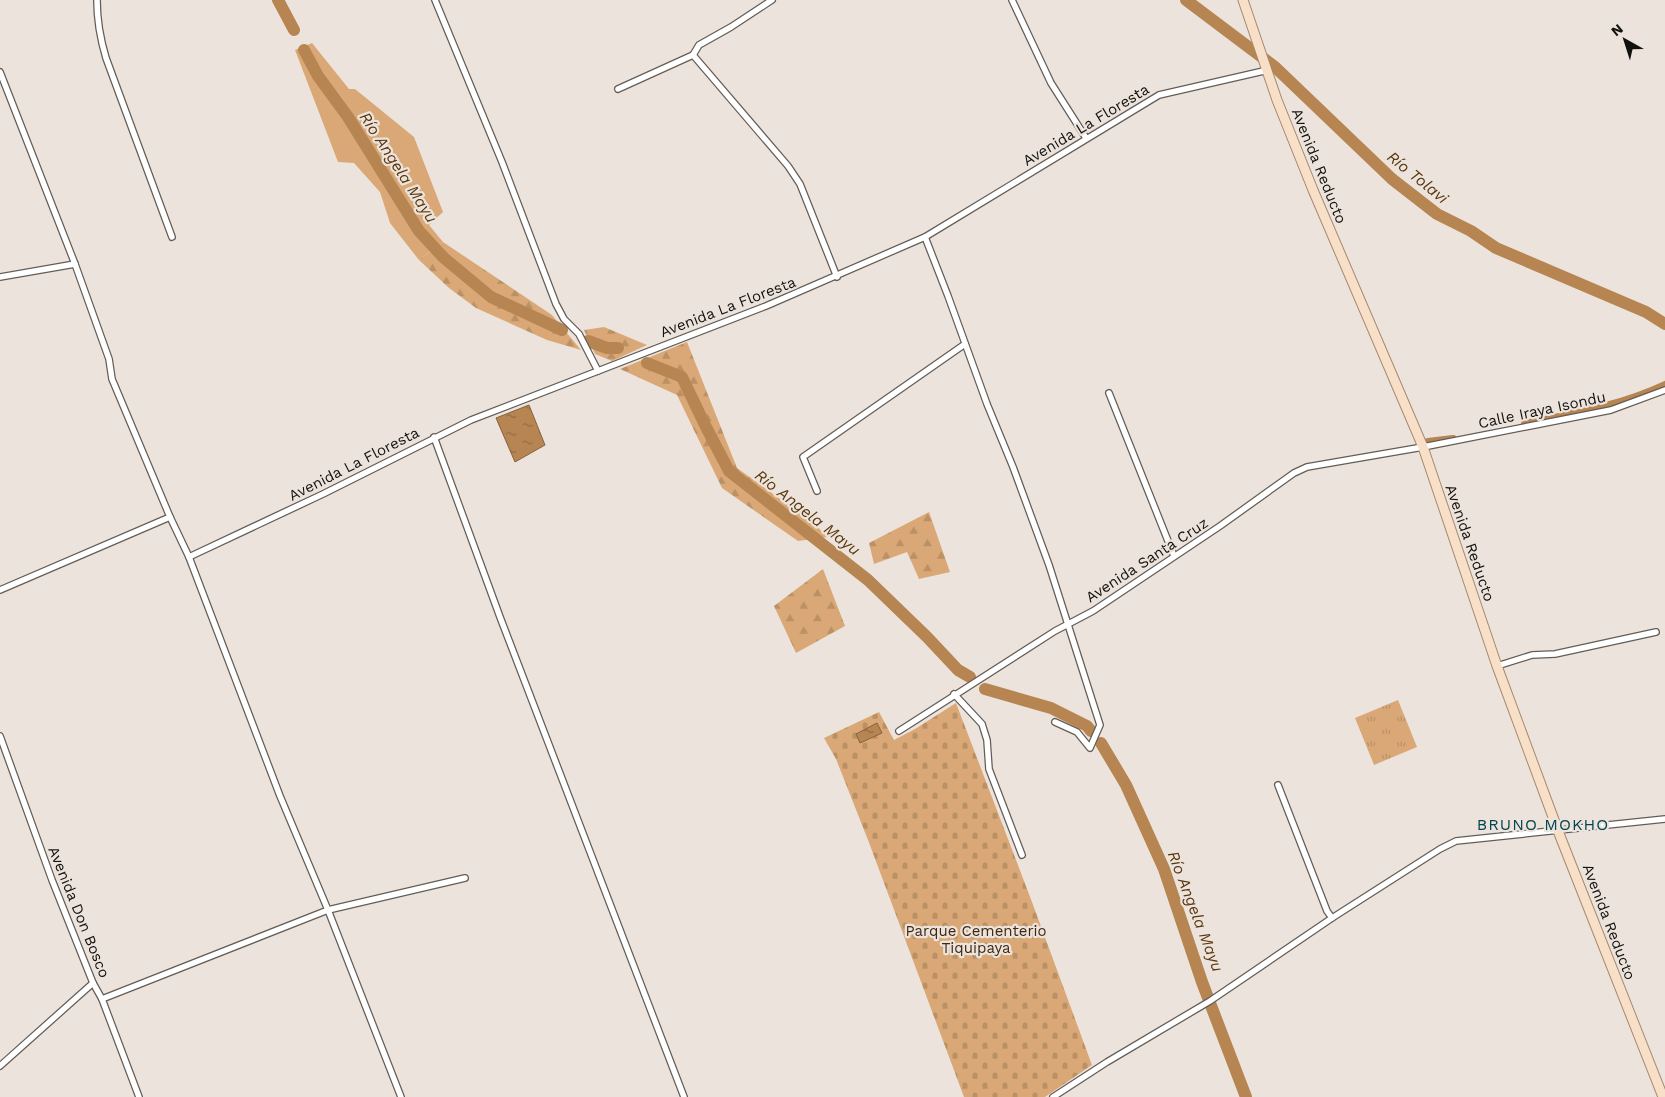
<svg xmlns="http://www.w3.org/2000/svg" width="1665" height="1097" font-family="'Work Sans',sans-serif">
<defs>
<pattern id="forest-firs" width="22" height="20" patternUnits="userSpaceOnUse" patternTransform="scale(1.25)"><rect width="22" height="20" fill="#daa876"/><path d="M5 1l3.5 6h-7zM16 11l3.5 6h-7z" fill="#ba9065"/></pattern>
<pattern id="cemetery-stones" width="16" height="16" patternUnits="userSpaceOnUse" patternTransform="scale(1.25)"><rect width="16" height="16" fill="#daa876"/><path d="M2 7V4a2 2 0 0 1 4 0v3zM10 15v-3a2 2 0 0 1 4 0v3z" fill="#ba9065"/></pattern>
<pattern id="park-tufts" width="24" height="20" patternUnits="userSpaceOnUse" patternTransform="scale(1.25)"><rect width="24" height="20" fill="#daa876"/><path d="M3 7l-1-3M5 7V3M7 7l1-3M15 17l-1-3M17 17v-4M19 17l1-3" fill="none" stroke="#ba9065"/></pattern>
<pattern id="water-ripples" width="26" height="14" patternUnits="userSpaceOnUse" patternTransform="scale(1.25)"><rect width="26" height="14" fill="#b78552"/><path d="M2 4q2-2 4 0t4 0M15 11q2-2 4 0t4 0" fill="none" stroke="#946b42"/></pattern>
</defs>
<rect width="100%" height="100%" fill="#ece4dc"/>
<polygon fill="#daa876" points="312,43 349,89 355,89 414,137 443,212 429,225 443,242 419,260 390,223 380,192 354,163 338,162 295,50"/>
<g fill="url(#forest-firs)">
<polygon points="443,242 552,315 581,350 547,340 476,308 449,288 419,260"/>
<polygon points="604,327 647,345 612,361 595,354 584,330"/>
<polygon points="687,342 737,468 811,521 828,537 798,541 722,488 677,395 620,369"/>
<polygon points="929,512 950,572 919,579 907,552 874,564 869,543"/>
<polygon points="823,569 845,626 796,653 774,606"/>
</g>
<polygon fill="url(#cemetery-stones)" points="956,703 1032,902 1092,1065 1045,1097 964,1097 868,840 836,759 824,738 879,712 894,740 915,729"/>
<polygon fill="url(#park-tufts)" points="1398,700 1417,747 1374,765 1355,718"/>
<g fill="url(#water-ripples)" stroke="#86623e">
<polygon points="529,405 545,445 515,462 496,418"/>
<polygon points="877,723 882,733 860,743 856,734"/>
</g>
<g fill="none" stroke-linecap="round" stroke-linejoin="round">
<g stroke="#b78552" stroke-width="8">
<path d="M1525 424C1573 414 1620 406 1665 385"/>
<polyline points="1428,442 1453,439"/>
</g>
<g stroke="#b78552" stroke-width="12">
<polyline points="278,0 294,30"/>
<polyline points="1186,0 1275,67 1392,179 1437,214 1471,231 1496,248 1646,312 1665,324"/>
<polyline points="304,50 318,76 348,117 419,231 444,258 491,297 562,330"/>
<polyline points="588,341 607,348 618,348"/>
<polyline points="647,363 682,377 706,427 729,471 868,580 927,637 958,670 970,677"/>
<polyline points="985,689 1051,708 1087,726 1091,731"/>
<polyline points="1101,743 1126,785 1164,869 1202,982 1246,1097"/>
</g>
<defs>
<g id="minor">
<path d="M97 0C97 21 100 38 106 58L172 237"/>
<polyline points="435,0 502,162 556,304 564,319 579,334 598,371"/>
<polyline points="1012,0 1051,83 1086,138"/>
<polyline points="693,55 788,166 800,184 837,277"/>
<polyline points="0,72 75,264 109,359 112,379 170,517 189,557 280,796 328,910 401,1097"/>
<polyline points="618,89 693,55 699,45 731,27 772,0"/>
<polyline points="925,237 948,296 987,404 1013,467 1049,565 1100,725 1090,748 1077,732 1055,722"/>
<polyline points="0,277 75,264"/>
<polyline points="1109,393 1174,556"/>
<polyline points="434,437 500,617 684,1097"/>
<polyline points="817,491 803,457 965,344"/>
<polyline points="189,557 323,494 471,420 766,306 925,237 1159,95 1268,70"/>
<polyline points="0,590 170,517"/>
<polyline points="1497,666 1532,655 1555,654 1656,632"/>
<polyline points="954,694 982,724 987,740 989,769 1022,855"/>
<polyline points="899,731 1055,631 1093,611 1220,526 1294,473 1307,467 1423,447 1611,410 1665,390"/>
<polyline points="0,736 52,880 93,983 102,999 139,1097"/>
<polyline points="1278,785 1327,911 1332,918"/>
<polyline points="102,999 328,910 465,878"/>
<polyline points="0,1066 93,983"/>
<polyline points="1053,1097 1107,1062 1210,1001 1332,918 1440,849 1456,841 1665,819"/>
</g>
<polyline id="primary" points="1243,0 1277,100 1313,190 1423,447 1497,666 1560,836 1663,1097"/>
</defs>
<use href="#minor" stroke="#645d57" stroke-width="8"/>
<use href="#primary" stroke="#a5896e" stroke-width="11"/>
<use href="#minor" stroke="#fff" stroke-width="5.5"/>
<use href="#primary" stroke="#f8dfc7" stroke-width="9"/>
</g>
<g text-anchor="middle" stroke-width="4.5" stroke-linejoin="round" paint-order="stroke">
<g font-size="15" fill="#13110e" stroke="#ece4dc">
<text transform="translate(1086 125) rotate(-31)" y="5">Avenida La Floresta</text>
<text transform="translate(1319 166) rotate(68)" y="5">Avenida Reducto</text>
<text transform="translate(728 307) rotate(-21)" y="5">Avenida La Floresta</text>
<text transform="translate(1542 410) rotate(-12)" y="5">Calle Iraya Isondu</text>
<text transform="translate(354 464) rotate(-27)" y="5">Avenida La Floresta</text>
<text transform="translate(1470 543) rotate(71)" y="5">Avenida Reducto</text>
<text transform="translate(1147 560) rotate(-33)" y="5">Avenida Santa Cruz</text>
<text transform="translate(79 912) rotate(68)" y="5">Avenida Don Bosco</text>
<text transform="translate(1609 922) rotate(69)" y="5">Avenida Reducto</text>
</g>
<g font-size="15" fill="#3e2811" stroke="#ece4dc">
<text x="976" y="936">Parque Cementerio<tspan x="976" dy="17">Tiquipaya</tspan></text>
</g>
<g font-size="16" font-style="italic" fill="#5a370e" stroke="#ece4dc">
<text transform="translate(399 167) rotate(57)" y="6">Río Angela Mayu</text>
<text transform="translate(1418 177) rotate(39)" y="6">Río Tolavi</text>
<text transform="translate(808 512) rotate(38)" y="6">Río Angela Mayu</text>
<text transform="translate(1196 911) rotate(69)" y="6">Río Angela Mayu</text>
</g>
<g font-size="16" letter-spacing="1" fill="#05434f" stroke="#ece4dc">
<text x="1543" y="830">BRUNO MOKHO</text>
</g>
</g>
<g transform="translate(1625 40) rotate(321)" stroke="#ece4dc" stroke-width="4" paint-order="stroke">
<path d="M0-4L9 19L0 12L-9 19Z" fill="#13110e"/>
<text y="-8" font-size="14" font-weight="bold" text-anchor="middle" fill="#13110e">N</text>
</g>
</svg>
